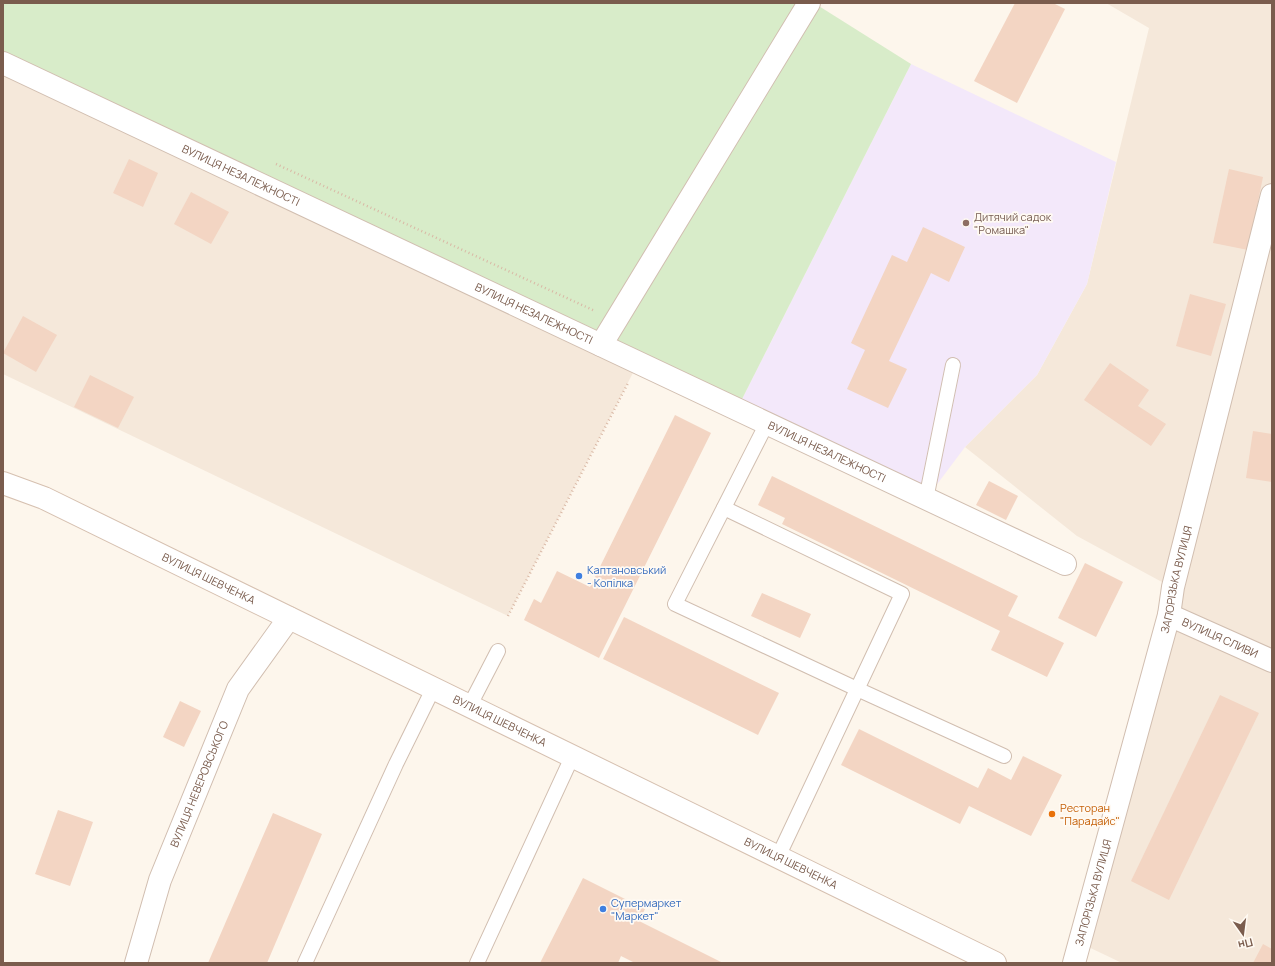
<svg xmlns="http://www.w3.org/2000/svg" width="1275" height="966" font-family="Manrope,sans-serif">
<rect width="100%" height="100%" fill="#fdf6ec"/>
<g fill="#f5e8da">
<polygon points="1106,3 1272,3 1272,963 1122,963 1080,943 1173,588 1077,536 965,447 1037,375 1087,284 1149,28"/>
<polygon points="3,63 638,363 508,616 3,374"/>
</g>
<polygon fill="#f3e8fa" points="911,64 1116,162 1087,284 1037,375 965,447 926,499 737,409"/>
<polygon fill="#d8ecc9" points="3,3 814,3 911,64 737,409 3,63"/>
<g fill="#f3d5c3">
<polygon points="1015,3 1053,3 1065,9 1017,103 974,81"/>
<polygon points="129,159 158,173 143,207 113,193"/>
<polygon points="1229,169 1263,177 1248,250 1213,243"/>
<polygon points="191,192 229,212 211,244 174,224"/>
<polygon points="923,227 965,247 949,282 931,273 889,361 907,369 888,408 847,389 865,350 851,343 892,255 907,262"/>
<polygon points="1190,294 1226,304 1211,356 1176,346"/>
<polygon points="23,316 57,335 36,372 3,353"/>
<polygon points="1110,363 1149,390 1138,406 1166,424 1151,446 1084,400"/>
<polygon points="90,375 134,397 118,428 74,407"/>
<polygon points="675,415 711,433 599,658 524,620 534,599 541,603 557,571 590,587"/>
<polygon points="1253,431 1272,434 1272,482 1246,478"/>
<polygon points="772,476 1018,596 1008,616 1064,643 1047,677 991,650 1000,631 782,524 785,518 758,505"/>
<polygon points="989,481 1018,496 1006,520 976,505"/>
<polygon points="1085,563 1123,582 1096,637 1058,618"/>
<polygon points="762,593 811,614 800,638 751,616"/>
<polygon points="624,617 779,693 758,735 603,659"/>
<polygon points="1220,695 1259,713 1169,900 1131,881"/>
<polygon points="180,701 201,711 184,747 163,737"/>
<polygon points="859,729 978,788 988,768 1011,780 1023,756 1062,775 1031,836 969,806 960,824 841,765"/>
<polygon points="58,810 93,822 70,886 35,874"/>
<polygon points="273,813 322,834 267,963 208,963"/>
<polygon points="583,878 645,909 639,921 723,963 635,963 621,956 618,963 540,963"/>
<polygon points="1263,944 1272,949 1272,963 1253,963"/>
</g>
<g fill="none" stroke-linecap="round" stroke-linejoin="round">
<defs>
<g id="service">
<polyline points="767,423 675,604 857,689 1004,756"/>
<polyline points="926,499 953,365"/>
<polyline points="724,508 902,594 778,857"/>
<polyline points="469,707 498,651"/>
<polyline points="305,963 396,764 433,689"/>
<polyline points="477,963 572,757"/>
</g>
<g id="minor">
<path id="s1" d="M3 63 1065 564"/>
<polyline points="601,345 809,3"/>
<path id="s2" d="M1169 615 1272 661"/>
<path id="s3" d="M136 963 160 880 238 689 289 618"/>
<path id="s4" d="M1074 963 1169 615 1173 587 1272 195"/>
</g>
<g id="secondary">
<path id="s5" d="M3 483 44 498 995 963"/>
</g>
</defs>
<use href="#service" stroke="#d1beb0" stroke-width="16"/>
<use href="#minor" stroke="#d1beb0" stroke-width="24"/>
<use href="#secondary" stroke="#d6c0b0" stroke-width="24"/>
<g stroke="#d9b8a5" stroke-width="2.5" stroke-dasharray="1 3" stroke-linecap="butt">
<polyline points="276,164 595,311"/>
<polyline points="508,616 628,383"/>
</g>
<use href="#service" stroke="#fff" stroke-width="14"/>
<use href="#minor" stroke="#fff" stroke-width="22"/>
<use href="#secondary" stroke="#fff" stroke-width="22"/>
</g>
<circle fill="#8d6e63" stroke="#fffaf3" stroke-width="1.5" cx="966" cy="223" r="4"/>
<g fill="#3f7fe0" stroke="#fffaf3" stroke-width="1.5">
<circle cx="579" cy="576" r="4"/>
<circle cx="603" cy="909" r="4"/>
</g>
<circle fill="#e8710a" stroke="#fffaf3" stroke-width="1.5" cx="1052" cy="814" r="4"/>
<g text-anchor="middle" stroke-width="3.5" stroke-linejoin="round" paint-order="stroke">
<g font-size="11" fill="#7a5c4d" stroke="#fffaf3">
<text dy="4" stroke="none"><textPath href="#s1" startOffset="263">ВУЛИЦЯ НЕЗАЛЕЖНОСТІ</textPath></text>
<text dy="4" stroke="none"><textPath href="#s1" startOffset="587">ВУЛИЦЯ НЕЗАЛЕЖНОСТІ</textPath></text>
<text dy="4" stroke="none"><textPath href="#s1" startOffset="911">ВУЛИЦЯ НЕЗАЛЕЖНОСТІ</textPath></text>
<text dy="4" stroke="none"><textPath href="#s5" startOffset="227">ВУЛИЦЯ ШЕВЧЕНКА</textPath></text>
<text dy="4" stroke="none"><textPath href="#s4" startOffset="397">ЗАПОРІЗЬКА ВУЛИЦЯ</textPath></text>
<text dy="4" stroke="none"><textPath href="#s2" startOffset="56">ВУЛИЦЯ СЛИВИ</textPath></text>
<text dy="4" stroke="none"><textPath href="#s5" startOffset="551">ВУЛИЦЯ ШЕВЧЕНКА</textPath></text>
<text dy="4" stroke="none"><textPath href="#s3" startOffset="190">ВУЛИЦЯ НЕВЕРОВСЬКОГО</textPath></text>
<text dy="4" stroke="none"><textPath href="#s5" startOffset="875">ВУЛИЦЯ ШЕВЧЕНКА</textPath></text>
<text dy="4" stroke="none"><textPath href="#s4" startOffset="73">ЗАПОРІЗЬКА ВУЛИЦЯ</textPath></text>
</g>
<g font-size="11" fill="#785e54" stroke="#fffaf3" text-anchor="start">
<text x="974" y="221">Дитячий садок<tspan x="974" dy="13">"Ромашка"</tspan></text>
</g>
<g font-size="11" fill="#366cbe" stroke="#fffaf3" text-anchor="start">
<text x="587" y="574">Каптановський<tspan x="587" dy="13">- Копілка</tspan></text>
<text x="611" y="907">Супермаркет<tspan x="611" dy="13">"Маркет"</tspan></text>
</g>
<g font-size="11" fill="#c56008" stroke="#fffaf3" text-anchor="start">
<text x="1060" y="812">Ресторан<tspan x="1060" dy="13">"Парадайс"</tspan></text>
</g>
</g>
<rect width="1275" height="966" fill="none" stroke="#7a5c4d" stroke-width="8"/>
<g transform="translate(1243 934) rotate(166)" stroke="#fffaf3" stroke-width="3" paint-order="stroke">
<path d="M0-3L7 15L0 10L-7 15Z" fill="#7a5c4d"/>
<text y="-6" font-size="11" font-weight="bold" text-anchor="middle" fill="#7a5c4d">Пн</text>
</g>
</svg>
